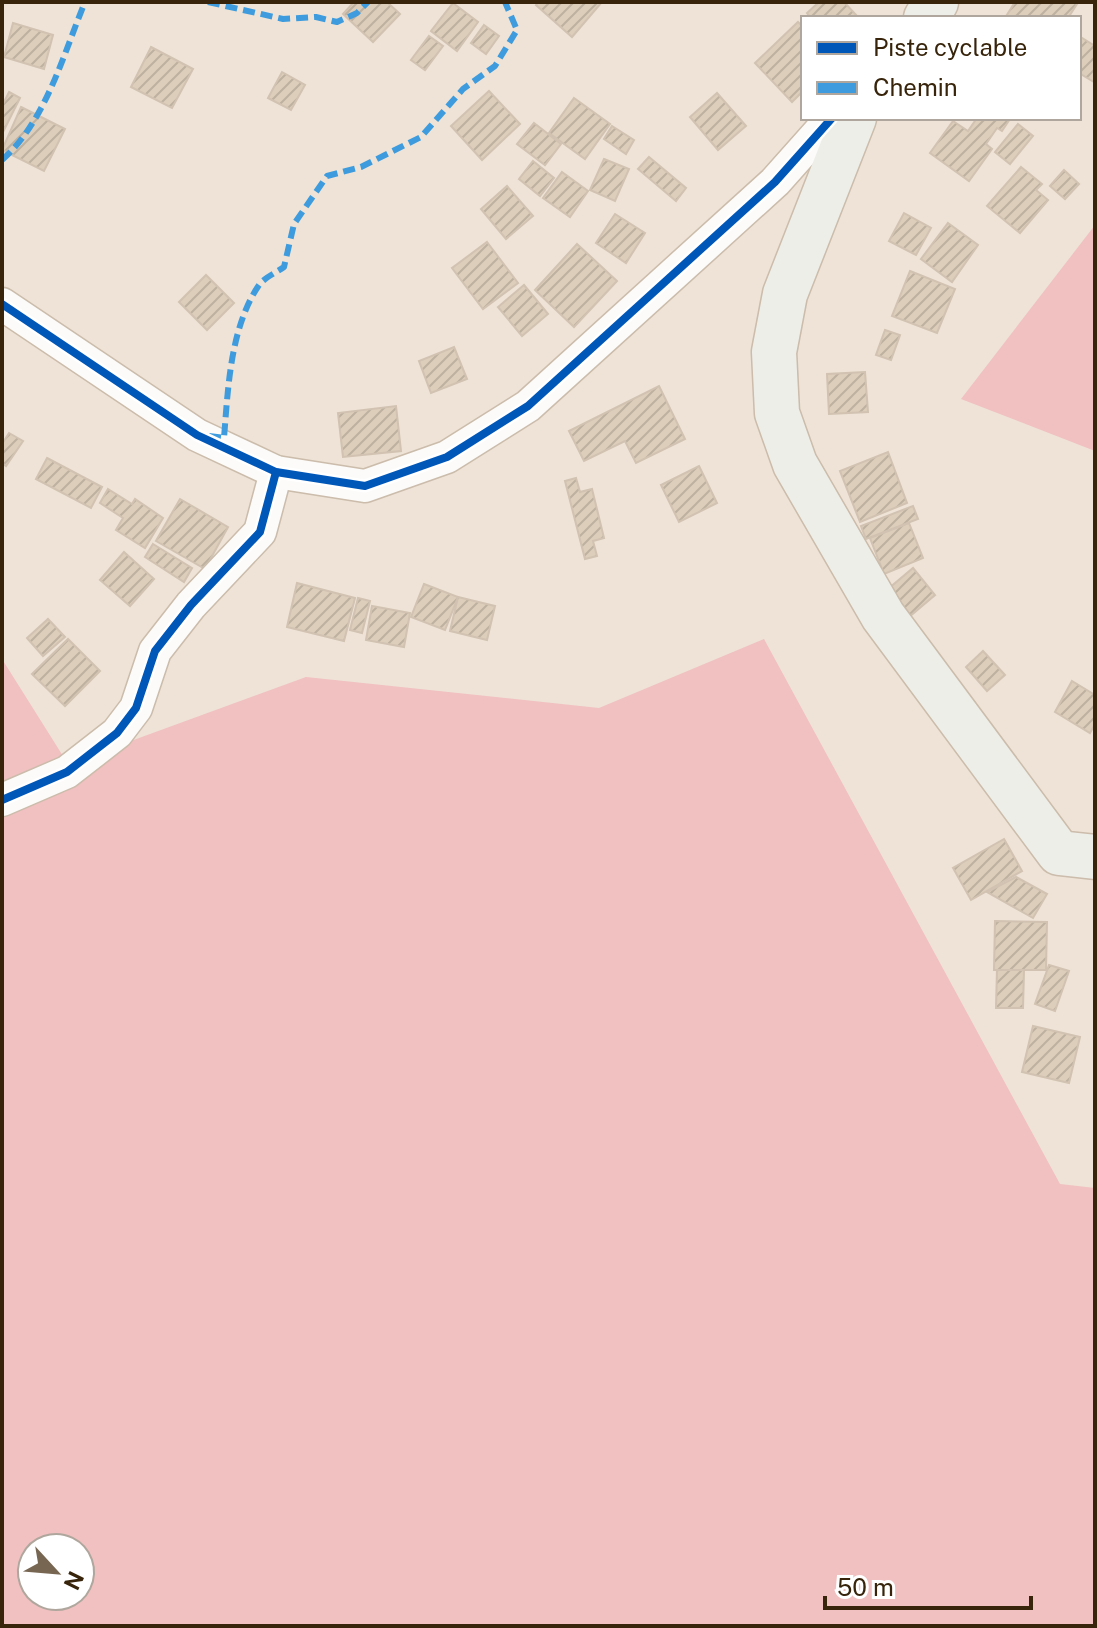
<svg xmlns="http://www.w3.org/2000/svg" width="1097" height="1628" font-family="'Public Sans',sans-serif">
<defs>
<pattern id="building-hatch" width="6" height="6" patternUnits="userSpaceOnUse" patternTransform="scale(2)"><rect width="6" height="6" fill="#ddcebb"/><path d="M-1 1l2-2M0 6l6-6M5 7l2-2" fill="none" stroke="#beb19f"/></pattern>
</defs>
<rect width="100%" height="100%" fill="#eee3d6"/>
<g fill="#f1c0c0" fill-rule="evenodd">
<polygon points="1095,225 1095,451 961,399"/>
<path d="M764 639 1060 1184 1095 1188V1626H2V659L68 764 306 677 599 708ZM32 1548H80V1596H32Z"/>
</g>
<g fill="url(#building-hatch)" stroke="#d1c2b1" stroke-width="2">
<polygon points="354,2 387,2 400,14 373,42 343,14"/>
<polygon points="538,2 602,2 572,37 536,5"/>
<polygon points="819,2 844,2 858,17 811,18 807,13"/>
<polygon points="1015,2 1074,2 1077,4 1068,18 1005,18"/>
<polygon points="453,3 478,22 457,51 431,31"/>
<polygon points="798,22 803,27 803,91 792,102 755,63"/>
<polygon points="13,23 53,35 44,69 4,57"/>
<polygon points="484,25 499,36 486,54 471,43"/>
<polygon points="429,36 443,46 425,70 411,60"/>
<polygon points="1079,36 1095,46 1094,82 1079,73"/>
<polygon points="151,47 193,69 172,108 131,87"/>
<polygon points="282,72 305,85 291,110 268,98"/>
<polygon points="489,91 520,124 482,160 451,126"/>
<polygon points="9,92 20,98 2,134 2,106"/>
<polygon points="717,93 746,126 718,150 690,117"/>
<polygon points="574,98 610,124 585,159 549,133"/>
<polygon points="21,107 65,129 44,171 2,150"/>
<polygon points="977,118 1010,119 1002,131 997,128 986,144 992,149 969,181 930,153 953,121 968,131"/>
<polygon points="534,123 561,144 545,165 517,144"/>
<polygon points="1018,124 1033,136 1010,164 995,152"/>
<polygon points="612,126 634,140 626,154 604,139"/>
<polygon points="649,157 686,188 676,201 638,169"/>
<polygon points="604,159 629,169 615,201 590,190"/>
<polygon points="533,161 554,178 540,196 519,179"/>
<polygon points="1021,167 1042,184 1036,190 1048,200 1020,233 987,206"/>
<polygon points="1064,170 1079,184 1065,199 1050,186"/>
<polygon points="562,172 588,191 570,217 543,198"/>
<polygon points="507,186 533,216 506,239 481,209"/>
<polygon points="904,213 931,228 916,255 889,241"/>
<polygon points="615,214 645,233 626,263 596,243"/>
<polygon points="948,223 978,245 952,282 921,259"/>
<polygon points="487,242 518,283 483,309 452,268"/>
<polygon points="577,244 617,281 574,327 535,290"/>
<polygon points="910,271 955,289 937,333 892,316"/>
<polygon points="206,275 234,303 207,330 179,302"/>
<polygon points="524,285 548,314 522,336 498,307"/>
<polygon points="885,330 900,335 891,360 876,355"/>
<polygon points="454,347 467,379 431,393 419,361"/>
<polygon points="865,372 868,412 829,414 827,374"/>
<polygon points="659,386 685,439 636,463 625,441 584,461 569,431"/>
<polygon points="396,406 401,451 343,457 338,413"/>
<polygon points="9,433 23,441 6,466 2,463 2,444"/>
<polygon points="888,452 907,503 860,522 840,471"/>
<polygon points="47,458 102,487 91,508 36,479"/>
<polygon points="699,466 717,503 679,522 661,485"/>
<polygon points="576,478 580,492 592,489 604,538 593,541 597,556 585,559 565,481"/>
<polygon points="108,489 132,504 135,499 163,518 145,548 116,530 123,518 100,503"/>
<polygon points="180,499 228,527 205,569 156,541"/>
<polygon points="913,506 918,519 866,539 861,526"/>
<polygon points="909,523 923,558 884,574 870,538"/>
<polygon points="153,544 192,568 184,582 145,557"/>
<polygon points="124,552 154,579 130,606 100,580"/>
<polygon points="913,568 935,595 903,622 881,595"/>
<polygon points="297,583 355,598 344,641 287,627"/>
<polygon points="424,584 458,597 445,630 411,617"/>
<polygon points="458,597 495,606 487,640 450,631"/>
<polygon points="358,598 370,601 362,633 350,630"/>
<polygon points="372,606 410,613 404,647 366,640"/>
<polygon points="48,619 65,637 43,656 27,638"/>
<polygon points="68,639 100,671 65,706 32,674"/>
<polygon points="983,651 1005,675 987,691 966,667"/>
<polygon points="1072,681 1095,695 1095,724 1090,733 1055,712"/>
<polygon points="1004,839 1022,871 971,900 953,868"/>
<polygon points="1016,877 1047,894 1033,918 987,892"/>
<polygon points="995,921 1047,922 1046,970 994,970"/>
<polygon points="1049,965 1069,971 1055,1011 1035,1004"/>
<polygon points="997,970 1024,970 1023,1008 996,1008"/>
<polygon points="1033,1026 1080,1037 1069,1083 1022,1072"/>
</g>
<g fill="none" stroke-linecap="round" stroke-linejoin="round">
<defs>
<g id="minor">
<polyline points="2,304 197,435 276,472 365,486 447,457 528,406 775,182 832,118"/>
<polyline points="2,800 67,772 117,733 136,708 155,651 191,605 260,532 276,472"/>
</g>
<g id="secondary">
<polyline points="926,18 936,2"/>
<polyline points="854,118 785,294 774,352 777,413 795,464 883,616 1059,853 1095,857"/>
</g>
</defs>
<use href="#minor" stroke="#cbbcab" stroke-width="35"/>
<use href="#secondary" stroke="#cbbcab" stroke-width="47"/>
<use href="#minor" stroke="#fcfbf9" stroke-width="32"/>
<use href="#secondary" stroke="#eeeee9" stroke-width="44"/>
<g stroke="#3e9cde" stroke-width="6" stroke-dasharray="12 6" stroke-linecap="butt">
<polyline points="208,2 283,19 316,17 337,22 357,13 368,2"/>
<path d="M2 160C46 121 63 55 85 2"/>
<path d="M209 436 224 438C228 389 230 328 259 285 264 278 277 272 284 267L294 224 327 176 361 167 421 137 463 89 495 66 517 30 505 2"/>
</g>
<defs>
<g id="cycleway">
<polyline points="2,304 197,435 276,472 365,486 447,457 528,406 775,182 832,118"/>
<polyline points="2,800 67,772 117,733 136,708 155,651 191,605 260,532 276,472"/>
</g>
</defs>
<use href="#cycleway" stroke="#fff" stroke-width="13"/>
<use href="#cycleway" stroke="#0057b8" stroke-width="8"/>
</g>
<rect width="1097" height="1628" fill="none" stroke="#37240b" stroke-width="8"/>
<rect x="801" y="16" width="280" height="104" fill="#ffffff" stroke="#afa79d" stroke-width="2"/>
<rect x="817" y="42" width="40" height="12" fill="#0057b8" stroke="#afa79d" stroke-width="2"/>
<text x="873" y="56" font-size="24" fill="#37240b">Piste cyclable</text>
<rect x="817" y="82" width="40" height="12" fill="#3e9cde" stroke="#afa79d" stroke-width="2"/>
<text x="873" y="96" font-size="24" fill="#37240b">Chemin</text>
<g transform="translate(56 1572) rotate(116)"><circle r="38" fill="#ffffff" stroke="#afa79d" stroke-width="2"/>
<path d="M0-6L14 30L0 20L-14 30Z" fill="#776752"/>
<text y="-12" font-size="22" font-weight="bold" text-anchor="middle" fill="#37240b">N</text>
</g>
<path d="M825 1596v12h206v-12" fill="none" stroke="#37240b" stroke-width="4"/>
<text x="837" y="1596" font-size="24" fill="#37240b" stroke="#ffffff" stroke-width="6" paint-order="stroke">50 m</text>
</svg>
